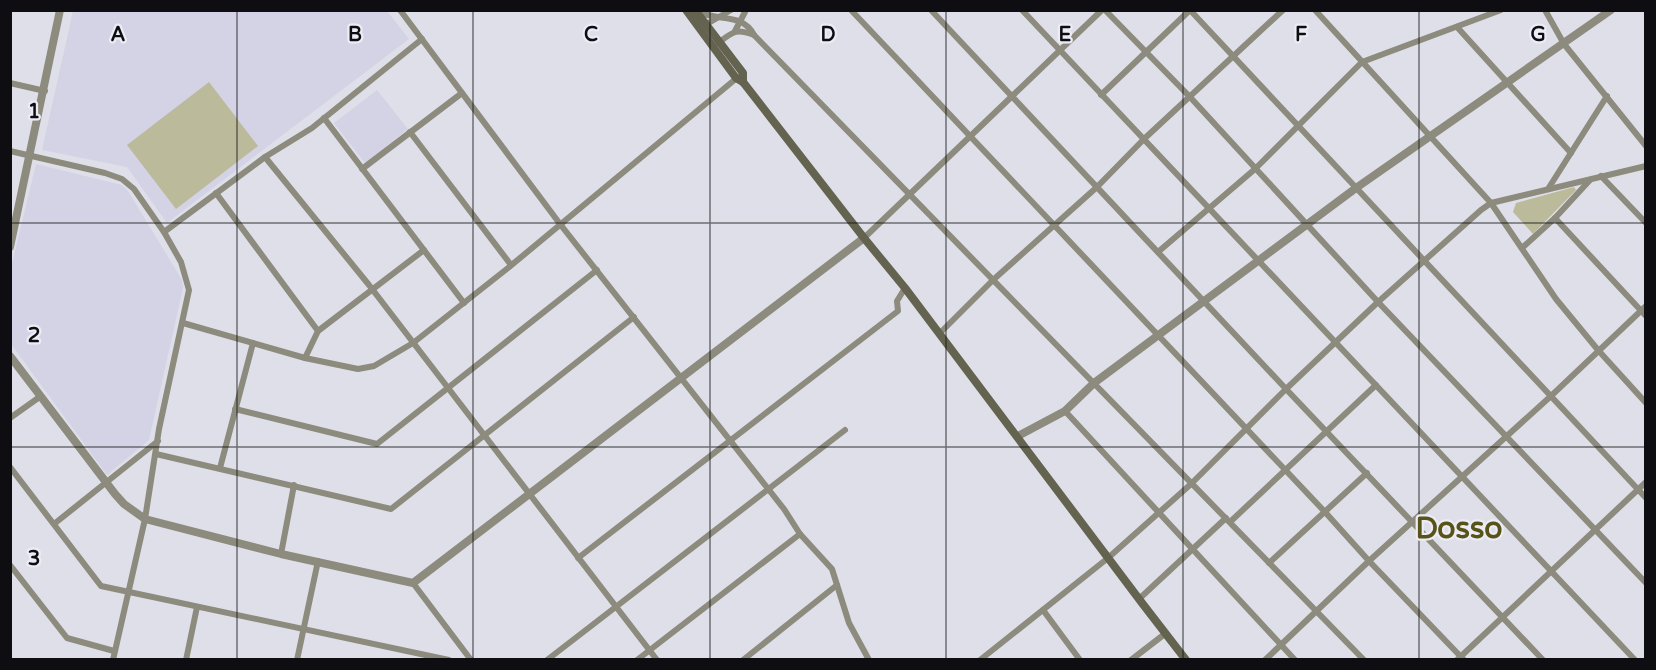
<svg xmlns="http://www.w3.org/2000/svg" width="1656" height="670" font-family="'Varela Round',sans-serif">
<rect width="100%" height="100%" fill="#dfdfe9"/>
<g fill="#d4d3e5">
<polygon points="73,11 387,11 409,39 167,223 127,167 42,150"/>
<polygon points="377,90 408,129 365,163 334,123"/>
<polygon points="36,164 122,185 128,191 182,280 183,288 149,440 107,475 11,344 11,268"/>
</g>
<g fill="#bbba9a">
<polygon points="209,82 258,146 176,209 127,145"/>
<polygon points="1574,187 1576,190 1533,234 1513,212 1516,203"/>
</g>
<g fill="none" stroke-linecap="round" stroke-linejoin="round">
<g stroke="#8c8b7d" stroke-width="6">
<polyline points="400,10 560,224 784,509 800,534 832,569 849,623 869,660"/>
<polyline points="851,10 1325,512 1369,561 1464,660"/>
<polyline points="931,10 1286,389 1543,660"/>
<polyline points="1022,10 1635,660"/>
<polyline points="1105,10 1190,97 1378,302 1646,583"/>
<polyline points="1190,10 1646,498"/>
<polyline points="1315,10 1491,203 1556,299 1598,350 1646,403"/>
<polyline points="1545,10 1564,44 1646,146"/>
<path d="M697 11C717 22 742 12 754 35L1364 660"/>
<polyline points="705,25 731,10"/>
<polyline points="1457,27 1571,153"/>
<polyline points="735,31 746,10"/>
<path d="M718 43C733 32 735 28 754 35"/>
<polyline points="10,83 45,91"/>
<polyline points="1101,95 1190,10"/>
<polyline points="324,118 464,303"/>
<polyline points="410,132 511,265"/>
<polyline points="10,151 105,173 122,179 134,189 164,232 181,262 189,290 159,429 145,519 113,660"/>
<polyline points="265,157 369,285 657,660"/>
<polyline points="362,169 462,93"/>
<polyline points="1601,176 1646,223"/>
<polyline points="1548,189 1607,96"/>
<polyline points="216,193 318,331 305,358"/>
<polyline points="1555,218 1646,316"/>
<polyline points="164,232 265,157 312,128 422,39"/>
<polyline points="864,238 1102,10"/>
<polyline points="1522,248 1555,218 1590,180"/>
<polyline points="1158,252 1255,169 1362,62 1501,10"/>
<polyline points="183,323 305,358 358,369 374,366 413,343 508,268 738,77"/>
<polyline points="318,331 424,250"/>
<polyline points="940,333 993,280 1097,187 1144,139 1283,10"/>
<polyline points="235,409 377,444 597,270"/>
<polyline points="1065,411 1295,660"/>
<polyline points="10,418 41,396"/>
<polyline points="156,454 391,509 634,317"/>
<polyline points="10,467 101,586 449,660"/>
<polyline points="220,468 253,343"/>
<polyline points="1230,522 1376,385"/>
<polyline points="54,524 158,441"/>
<polyline points="281,554 294,485"/>
<polyline points="578,558 898,311 897,301 905,288"/>
<polyline points="1269,563 1367,473"/>
<polyline points="10,565 67,638 114,651"/>
<polyline points="413,583 471,660"/>
<polyline points="1139,599 1226,518"/>
<polyline points="1043,610 1080,660"/>
<polyline points="186,660 197,607"/>
<polyline points="297,660 318,561"/>
<polyline points="547,660 845,430"/>
<polyline points="637,660 800,534"/>
<polyline points="743,660 837,585"/>
<polyline points="980,660 1108,558 1191,484 1286,389 1378,302 1481,210 1491,203 1646,166"/>
<polyline points="1131,660 1166,633"/>
<polyline points="1265,660 1369,561 1551,396 1646,306"/>
<polyline points="1457,660 1646,482"/>
</g>
<g stroke="#8c8b7d" stroke-width="8">
<polyline points="10,247 60,10"/>
<polyline points="10,356 115,494 124,504 145,519 281,554 413,583 864,238"/>
<polyline points="1018,436 1065,411 1094,383 1356,188 1611,10"/>
</g>
<g stroke="#64634f" stroke-width="8">
<polyline points="686,10 736,78 743,82 864,238 905,288 1142,603 1186,660"/>
<polyline points="695,10 743,73 743,82"/>
</g>
</g>
<path fill="none" stroke="#0e0e12" stroke-width="1.5" stroke-opacity="0.55" d="M237 10V660M473 10V660M710 10V660M946 10V660M1183 10V660M1419 10V660M10 223H1646M10 447H1646"/>
<g text-anchor="middle" stroke-width="4.5" stroke-linejoin="round" paint-order="stroke">
<g font-size="30" font-weight="bold" fill="#585317" stroke="#ececf6">
<text x="1459" y="538">Dosso</text>
</g>
</g>
<g font-size="20" text-anchor="middle" font-weight="bold" fill="#0e0e12" stroke="#ececf6" stroke-width="4.5" stroke-linejoin="round" paint-order="stroke">
<text x="118" y="41">A</text>
<text x="355" y="41">B</text>
<text x="591" y="41">C</text>
<text x="828" y="41">D</text>
<text x="1065" y="41">E</text>
<text x="1301" y="41">F</text>
<text x="1538" y="41">G</text>
<text x="34" y="118">1</text>
<text x="34" y="342">2</text>
<text x="34" y="565">3</text>
</g>
<rect width="1656" height="670" fill="none" stroke="#0e0e12" stroke-width="24"/>
</svg>
